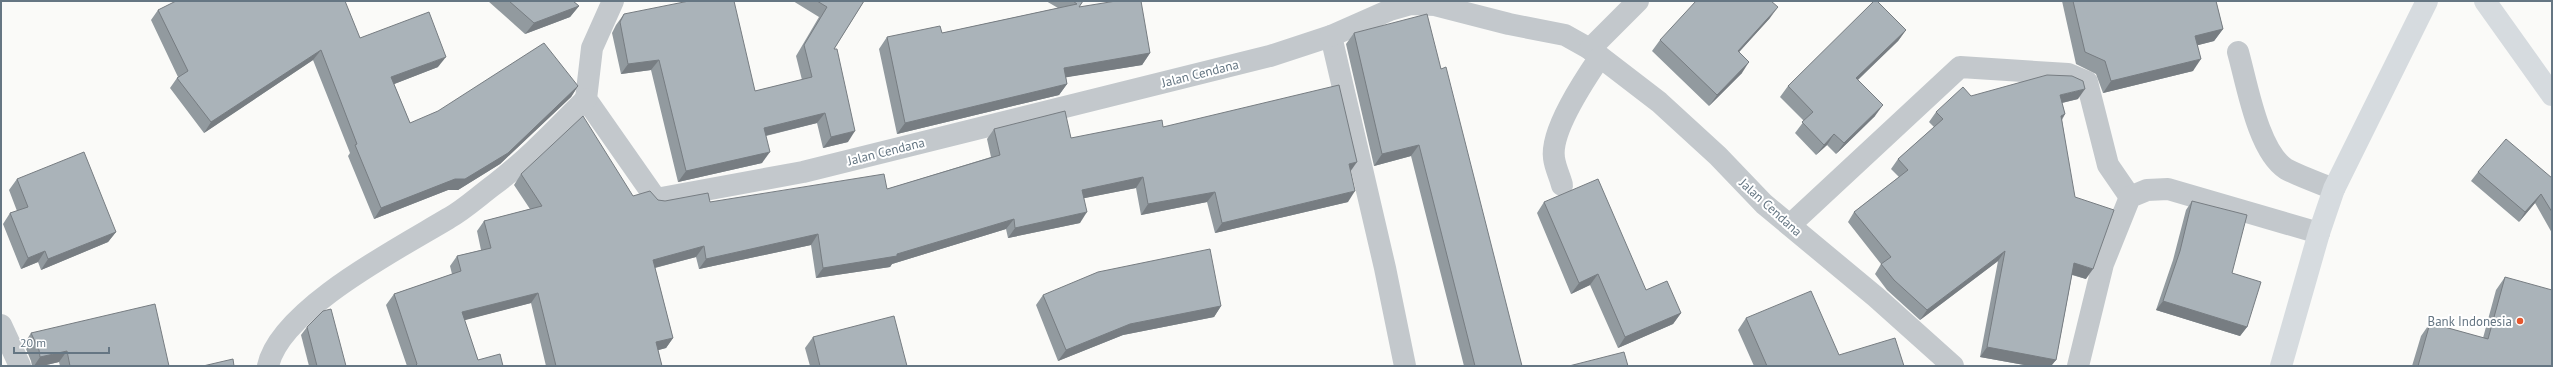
<svg xmlns="http://www.w3.org/2000/svg" width="2553" height="367" font-family="'PT Sans',sans-serif">
<rect width="100%" height="100%" fill="#fafaf8"/>
<g fill="none" stroke-linecap="round" stroke-linejoin="round">
<g stroke="#c3c8cc" stroke-width="22">
<polyline points="613,1 592,48 586,99 656,199 803,172 1270,56 1331,36 1385,268 1405,366"/>
<polyline points="1331,36 1390,10 1411,4 1435,5 1509,24 1565,35 1590,49 1659,102 1718,156 1764,204 1876,297 1953,366"/>
<polyline points="1590,49 1638,1"/>
<path d="M2238 52C2247 84 2258 151 2286 169 2301 177 2319 183 2334 189"/>
<path d="M1562 185C1560 177 1555 167 1554 158 1550 131 1585 79 1600 57"/>
<polyline points="1790,225 1960,67 2068,74 2087,82 2108,165 2130,197"/>
<polyline points="1,325 20,366"/>
<path d="M268 366C280 309 401 247 449 218 465 209 480 195 495 184 528 159 557 128 586 99"/>
<polyline points="2078,366 2103,264 2130,197 2147,190 2168,189 2319,233"/>
</g>
<g stroke="#d6dbdf" stroke-width="22">
<polyline points="2485,1 2552,95"/>
<polyline points="2281,366 2319,233 2334,189 2427,1"/>
</g>
</g>
<g fill="#929a9f">
<polygon points="488,1 573,1 579,6 570,17 525,34"/>
<polygon points="793,1 864,1 834,49 848,142 823,148 817,123 766,136 762,163 678,182 651,70 621,74 612,33 616,25 624,14 755,91 802,80 796,56 819,17"/>
<polygon points="1046,1 1083,1 1079,7 1150,53 1142,65 1066,77 1067,84 1059,95 897,134 879,49 887,37 942,33 1058,8"/>
<polygon points="2062,1 2216,1 2223,29 2214,41 2198,45 2193,71 2103,93 2096,74 2076,64"/>
<polygon points="158,10 360,38 438,67 394,84 410,123 578,86 571,97 500,164 458,190 448,190 374,219 348,156 350,153 313,60 204,133 170,88 177,78 178,77 151,20"/>
<polygon points="1770,18 1739,52 1742,73 1709,106 1652,51 1660,40"/>
<polygon points="1906,30 1898,41 1858,80 1875,116 1836,154 1827,145 1816,155 1795,133 1804,121 1780,97 1788,86"/>
<polygon points="1354,33 1441,69 1522,366 1464,366 1411,156 1374,166 1346,44"/>
<polygon points="1971,96 2078,99 2062,103 2065,114 2062,120 2086,279 2072,275 2056,360 2051,366 2030,366 1980,357 1998,261 1920,320 1887,290 1875,274 1881,264 1848,222 1854,212 1899,177 1891,169 1898,159 1934,127 1929,122 1936,112"/>
<polygon points="1163,127 1350,171 1348,202 1215,233 1207,202 1141,215 1136,188 1084,198 1080,223 1008,238 1006,229 892,264 890,267 816,278 811,245 699,269 696,257 655,268 673,338 666,348 658,350 662,366 546,366 531,303 464,320 478,360 503,366 407,366 386,305 394,294 452,274 450,266 457,256 481,250 477,231 484,221 530,209 514,185 521,174 633,196 665,201 710,202 887,189 991,157 987,139 994,129 1071,138"/>
<polygon points="2478,172 2552,178 2552,233 2535,203 2519,222 2471,181"/>
<polygon points="17,179 116,232 108,242 41,270 38,262 21,269 3,224 10,213 17,211 9,190"/>
<polygon points="2192,201 2232,273 2247,327 2240,336 2156,310 2173,260 2186,210"/>
<polygon points="1544,202 1646,290 1681,313 1673,324 1618,348 1590,285 1571,294 1537,213"/>
<polygon points="2505,277 2552,366 2412,366 2421,336 2430,323 2483,338 2496,290"/>
<polygon points="1043,295 1221,306 1214,317 1123,335 1058,361 1036,305"/>
<polygon points="1746,318 1839,355 1904,366 1754,366 1738,330"/>
<polygon points="307,327 346,366 309,366 301,335"/>
<polygon points="31,333 169,366 60,366 59,362 42,366 32,366 31,361 24,344"/>
<polygon points="813,337 907,366 810,366 805,348"/>
</g>
<g fill="#777d82">
<polygon points="579,6 570,17 525,34 534,23"/>
<polygon points="1778,7 1770,18 1730,62 1738,51"/>
<polygon points="2223,29 2214,41 2187,48 2195,36"/>
<polygon points="1906,30 1898,41 1849,88 1856,78"/>
<polygon points="321,50 313,60 204,133 211,122"/>
<polygon points="1150,53 1142,65 1056,79 1064,68"/>
<polygon points="446,57 438,67 384,88 391,77"/>
<polygon points="2201,59 2193,71 2103,93 2111,81"/>
<polygon points="659,60 651,70 621,74 628,64"/>
<polygon points="1749,62 1742,73 1709,106 1717,95"/>
<polygon points="1067,84 1059,95 897,134 905,123"/>
<polygon points="578,86 571,97 500,164 458,190 448,190 374,219 381,208"/>
<polygon points="2085,89 2078,99 2053,105 2060,95"/>
<polygon points="1883,105 1875,116 1836,154 1844,143"/>
<polygon points="825,113 817,123 756,138 764,128"/>
<polygon points="2065,114 2058,124 2061,116"/>
<polygon points="855,131 848,142 823,148 831,137"/>
<polygon points="1834,134 1827,145 1816,155 1824,145"/>
<polygon points="1419,145 1411,156 1374,166 1382,154"/>
<polygon points="770,152 762,163 678,182 686,171"/>
<polygon points="1357,162 1350,172 1349,164"/>
<polygon points="1143,177 1136,188 1075,200 1082,190"/>
<polygon points="1355,191 1348,202 1215,233 1222,223"/>
<polygon points="1215,192 1207,202 1141,215 1148,204"/>
<polygon points="2541,194 2535,203 2519,222 2525,212"/>
<polygon points="1087,212 1080,223 1008,238 1015,228"/>
<polygon points="1014,219 1006,229 892,264 890,267 816,278 823,268 897,254"/>
<polygon points="116,232 108,242 41,270 48,259"/>
<polygon points="818,234 811,245 699,269 706,259"/>
<polygon points="704,246 696,257 646,270 653,260"/>
<polygon points="45,251 38,262 21,269 28,258"/>
<polygon points="2005,251 1998,261 1920,320 1927,310"/>
<polygon points="2074,263 2093,269 2086,279 2067,273"/>
<polygon points="1598,274 1590,285 1571,294 1579,283"/>
<polygon points="538,293 531,303 454,323 462,312"/>
<polygon points="2163,301 2247,327 2240,336 2156,310"/>
<polygon points="1221,306 1214,317 1123,335 1058,361 1066,350 1130,324"/>
<polygon points="1681,313 1673,324 1618,348 1625,337"/>
<polygon points="673,338 666,348 648,353 656,342"/>
<polygon points="1987,347 2056,360 2051,366 2030,366 1980,357"/>
<polygon points="67,351 59,362 42,366 34,366 40,357"/>
</g>
<g fill="#aab3b9" stroke="#777d82">
<polygon points="176,1 345,1 360,38 429,12 446,57 391,77 410,123 438,111 544,43 578,86 508,153 465,179 455,179 381,208 355,145 357,144 321,50 211,122 177,78 188,71 158,10"/>
<polygon points="509,1 573,1 579,6 534,23"/>
<polygon points="689,1 734,1 755,91 812,77 804,45 827,7 817,1 864,1 834,49 837,49 855,131 831,137 825,113 764,128 770,152 686,171 659,60 628,64 620,22 624,14"/>
<polygon points="1073,1 1083,1 1079,7 1116,1 1141,1 1150,53 1064,68 1067,84 905,123 887,37 940,26 942,33 1077,4"/>
<polygon points="1696,1 1771,1 1778,7 1738,51 1749,62 1717,95 1660,40"/>
<polygon points="1874,1 1877,1 1906,30 1856,78 1883,105 1844,143 1834,134 1824,145 1802,122 1813,112 1788,86"/>
<polygon points="2073,1 2216,1 2223,29 2195,36 2201,59 2111,81 2105,61 2085,52"/>
<polygon points="1427,14 1441,69 1446,67 1522,366 1475,366 1419,145 1382,154 1354,33"/>
<polygon points="2047,75 2072,76 2083,81 2085,89 2060,95 2065,114 2061,116 2075,197 2114,210 2093,269 2074,263 2056,360 1987,347 2005,251 1927,310 1894,280 1881,264 1891,257 1854,212 1908,170 1898,159 1943,119 1936,112 1963,87 1971,96"/>
<polygon points="1339,85 1357,162 1349,164 1355,191 1222,223 1215,192 1148,204 1143,177 1082,190 1087,212 1015,228 1014,219 897,254 897,256 823,268 818,234 706,259 704,246 653,260 673,338 656,342 662,366 556,366 538,293 462,312 478,360 500,354 503,366 415,366 417,364 394,294 461,271 457,256 491,248 484,221 542,206 521,174 583,116 633,196 650,191 658,200 665,201 708,193 710,202 884,174 887,189 1000,155 994,129 1065,111 1071,138 1162,120 1163,127"/>
<polygon points="2506,139 2552,178 2552,212 2541,194 2525,212 2478,172"/>
<polygon points="84,152 116,232 48,259 45,251 28,258 10,213 28,207 17,179"/>
<polygon points="1598,179 1646,290 1667,281 1681,313 1625,337 1598,274 1579,283 1544,202"/>
<polygon points="2192,201 2247,215 2232,273 2261,282 2247,327 2163,301 2180,251"/>
<polygon points="1210,249 1221,306 1130,324 1066,350 1043,295 1098,272"/>
<polygon points="2505,277 2552,290 2552,366 2418,366 2430,323 2488,339"/>
<polygon points="1811,291 1839,355 1895,338 1904,366 1767,366 1746,318"/>
<polygon points="155,304 169,366 70,366 67,351 40,357 39,350 31,333"/>
<polygon points="331,309 346,366 317,366 307,327 323,311"/>
<polygon points="894,316 907,366 820,366 813,337"/>
<polygon points="1624,352 1628,366 1569,366"/>
<polygon points="233,359 234,366 203,366"/>
</g>
<circle fill="#e4572e" stroke="#fff" stroke-width="1.5" cx="2520" cy="321" r="4"/>
<g text-anchor="middle" stroke-width="4" stroke-linejoin="round" paint-order="stroke">
<g font-size="13" fill="#657683" stroke="#fff">
<text transform="translate(1200 73) rotate(-14)" y="5">Jalan Cendana</text>
<text transform="translate(886 151) rotate(-14)" y="5">Jalan Cendana</text>
<text transform="translate(1771 207) rotate(42)" y="5">Jalan Cendana</text>
</g>
<g font-size="13" fill="#657683" stroke="#fff" text-anchor="end">
<text x="2512" y="326">Bank Indonesia</text>
</g>
</g>
<rect width="2553" height="367" fill="none" stroke="#657683" stroke-width="4"/>
<path d="M14 347v6h95v-6" fill="none" stroke="#657683" stroke-width="2"/>
<text x="20" y="347" font-size="12" fill="#657683" stroke="#ffffff" stroke-width="3" paint-order="stroke">20 m</text>
</svg>
